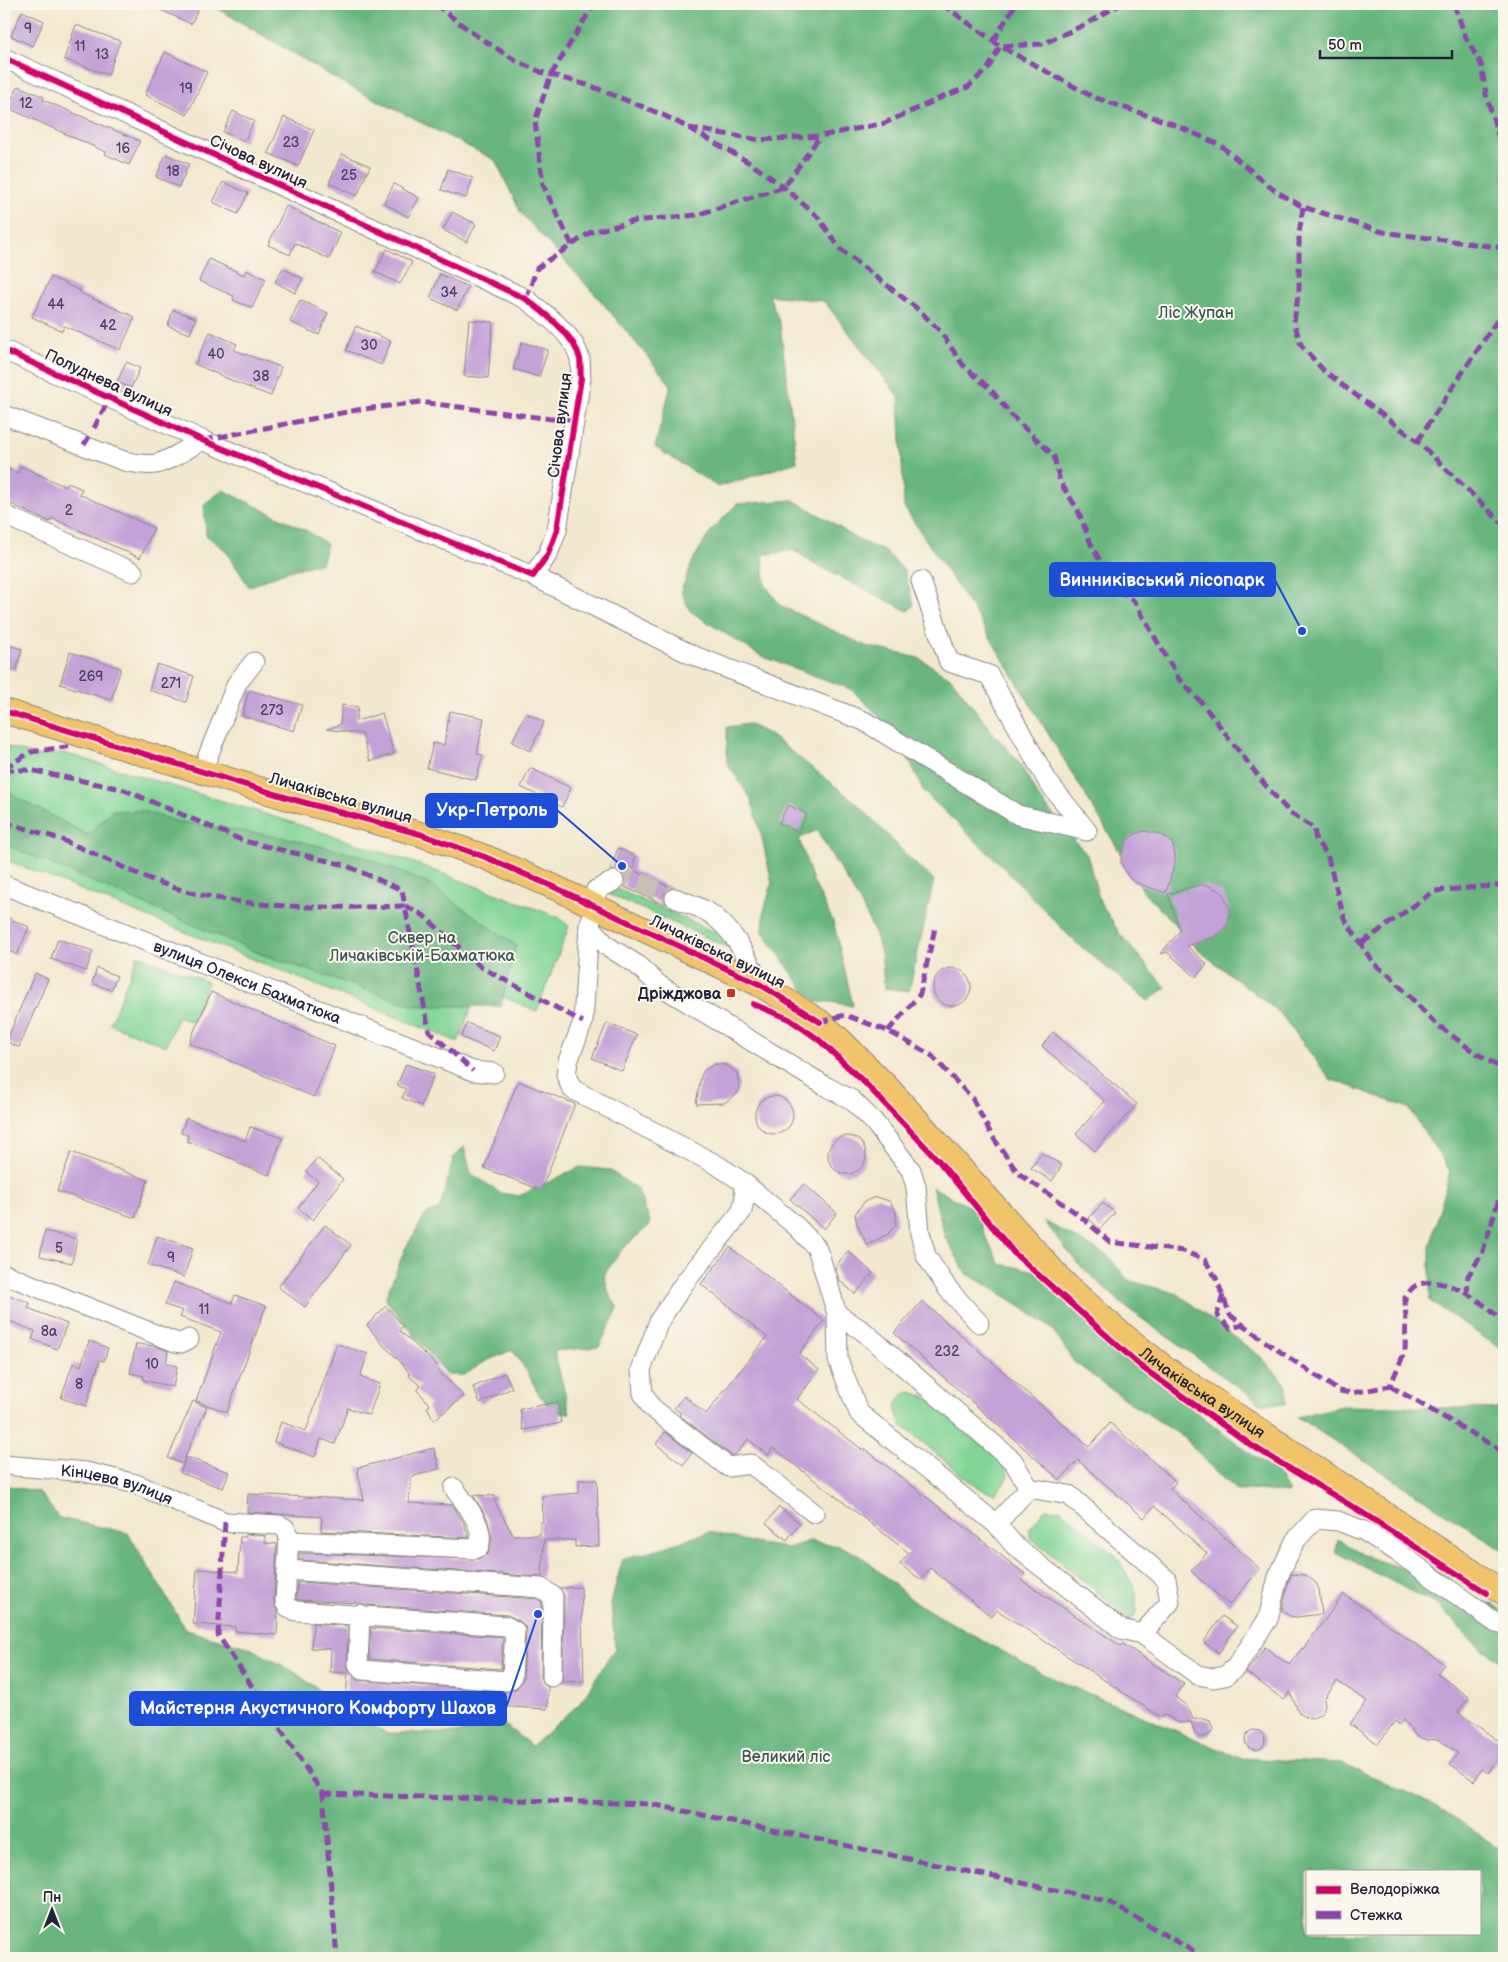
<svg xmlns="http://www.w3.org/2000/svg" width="1508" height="1962" font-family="'Balsamiq Sans',sans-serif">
<rect width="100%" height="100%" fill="#fbf7ec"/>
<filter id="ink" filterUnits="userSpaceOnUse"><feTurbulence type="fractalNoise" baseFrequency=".02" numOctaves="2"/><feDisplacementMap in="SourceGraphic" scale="10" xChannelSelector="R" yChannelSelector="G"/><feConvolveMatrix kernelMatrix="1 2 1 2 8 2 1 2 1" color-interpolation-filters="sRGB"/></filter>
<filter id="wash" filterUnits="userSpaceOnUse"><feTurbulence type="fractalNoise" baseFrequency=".0096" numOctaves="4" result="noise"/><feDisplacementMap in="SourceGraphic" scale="20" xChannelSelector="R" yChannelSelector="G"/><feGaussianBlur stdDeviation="1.12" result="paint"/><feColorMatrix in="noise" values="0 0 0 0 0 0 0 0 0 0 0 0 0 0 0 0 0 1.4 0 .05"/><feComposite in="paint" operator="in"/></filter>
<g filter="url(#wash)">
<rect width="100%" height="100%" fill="#f2e8cf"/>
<g fill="#81d495" stroke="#527b68">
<polygon points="4,746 38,756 64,753 288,821 409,861 558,917 569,926 537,1011 496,994 491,1006 474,1001 458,1042 4,859"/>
<polygon points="617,889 717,933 725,941 730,948 602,891"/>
<polygon points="138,955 208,982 192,1022 178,1016 166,1046 110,1024"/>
<path d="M911 1392 926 1397 1004 1464 1008 1475 1003 1485 996 1493 985 1491 970 1482 902 1425C894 1411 892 1398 911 1392Z"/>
<polygon points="1045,1509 1061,1510 1117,1557 1136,1591 1136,1612 1131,1620 1030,1537 1030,1528"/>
</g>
<g fill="#68b67e" stroke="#456c5c" fill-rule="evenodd">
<polygon points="210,4 1504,4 1504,1351 1430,1301 1430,1247 1450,1171 1409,1108 1330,1079 1280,1013 1202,953 1144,892 977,616 904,507 899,397 824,301 769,295 780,324 797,462 718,487 655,447 671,385 602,302 521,213 495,160 343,83"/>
<path d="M223 490 309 532 327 544 321 564C292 568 276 575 249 587L226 551 206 535 204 504Z"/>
<polygon points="793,500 833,523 856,539 886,552 904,570 914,605 908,611 822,568 793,550 763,555 765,585 781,606 866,646 919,658 952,679 993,733 1019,762 1039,798 1087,855 1100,902 1120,934 1166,988 1148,1001 1074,941 998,862 924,792 898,735 851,689 761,656 690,611 681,591 694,558 713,528 737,504"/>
<path d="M748 724 770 735 858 804 911 860 934 880 909 991 884 988C883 974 883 959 879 946 866 904 838 869 817 830L799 839 813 881 834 924 853 1006 831 1002H817L806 993 763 932 764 911 772 883 762 838 751 799 727 763V727Z"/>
<polygon points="4,785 16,797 88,835 112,810 143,811 175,821 287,838 362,856 427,883 516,945 501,1006 414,1006 261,954 4,844"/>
<polygon points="464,1147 471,1173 500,1193 519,1196 580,1167 609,1170 637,1189 651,1224 622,1249 604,1275 609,1294 618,1308 599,1347 554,1351 570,1413 555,1412 540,1396 526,1370 512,1350 486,1361 464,1375 447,1375 385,1299 405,1249 426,1214 440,1209 454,1156"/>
<polygon points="932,1187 976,1210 987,1240 1000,1264 1036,1271 1072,1309 1144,1372 1280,1476 1289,1493 1258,1490 1238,1491 1220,1476 1185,1438 1123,1398 1074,1362 1052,1329 1016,1303 966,1273 945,1237"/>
<polygon points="1044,1221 1108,1256 1128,1280 1178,1294 1262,1358 1287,1386 1286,1404 1262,1404 1127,1308 1077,1263"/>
<polygon points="1341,1406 1504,1409 1504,1551 1297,1417"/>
<path d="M4 1485 39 1492 59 1518 128 1533 186 1630 248 1647 293 1671 339 1705 386 1733H458L501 1722 532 1746 580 1703 615 1648 611 1603 623 1558 650 1552 709 1532 759 1544 787 1548 810 1541 840 1546 861 1556 916 1603 1043 1674 1240 1758 1342 1763 1438 1806 1504 1852V1958H4ZM1307 1871H1479V1933H1307Z"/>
<polygon points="1338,1539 1370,1558 1404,1569 1445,1566 1458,1593 1494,1605 1504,1612 1504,1663 1472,1641 1438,1605 1335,1552"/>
</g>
<g id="blocks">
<g fill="#c3a2d7">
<polygon points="148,4 201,4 191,24"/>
<polygon points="22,11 44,21 33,46 11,36"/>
<polygon points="76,25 120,41 108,75 64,59"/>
<polygon points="165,52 207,72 187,115 145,95"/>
<polygon points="18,86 44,97 43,100 140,141 129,165 105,154 106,152 8,108"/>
<polygon points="233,111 254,121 244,142 223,132"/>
<polygon points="284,117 314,130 298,166 268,153"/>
<polygon points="166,154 189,164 179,187 156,177"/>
<polygon points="342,154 370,166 357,196 329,183"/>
<polygon points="448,169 473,178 466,198 441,190"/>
<polygon points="223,182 248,193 238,214 213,202"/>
<polygon points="394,184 419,198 408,217 384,203"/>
<polygon points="286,206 341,233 329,259 295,243 290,255 268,245"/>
<polygon points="452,212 476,224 467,242 443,230"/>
<polygon points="387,249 412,262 400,284 375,272"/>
<polygon points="209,259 244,275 246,270 266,279 252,308 233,300 234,296 199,281"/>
<polygon points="283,268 303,279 295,293 275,282"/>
<polygon points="440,274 468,287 457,310 430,298"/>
<polygon points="51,277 81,291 80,293 135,317 120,350 64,326 62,331 32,317"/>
<polygon points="300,300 328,313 319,335 290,322"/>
<polygon points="173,310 196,318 190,334 168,326"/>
<polygon points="469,320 493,322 488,378 464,376"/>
<polygon points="356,326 391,341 381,365 346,350"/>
<polygon points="210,332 237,344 234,350 281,367 271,396 235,382 195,364"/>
<polygon points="522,342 548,350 539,377 513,369"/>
<polygon points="126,362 140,368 131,388 117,382"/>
<polygon points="4,466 18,473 21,466 66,487 68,483 82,489 79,494 154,528 140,558 52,518 50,522 4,501"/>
<polygon points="4,644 22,649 16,671 4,667"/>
<polygon points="70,652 121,668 111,700 60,684"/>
<polygon points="157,664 194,676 186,702 149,690"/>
<polygon points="249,690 302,705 294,731 242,716"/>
<polygon points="342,705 358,707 356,721 382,713 394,754 370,761 362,734 326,729 340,725"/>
<polygon points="450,711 484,718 477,754 483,755 476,780 427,768 433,743 444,745"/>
<polygon points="526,713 544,722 530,751 512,742"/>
<polygon points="530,768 571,788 562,807 521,787"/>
<polygon points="788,805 807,814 798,832 779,823"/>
<polygon points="1144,831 1160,834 1167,838 1173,845 1175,854 1175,862 1166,893 1136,883 1129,878 1121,863 1121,854 1128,839 1135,834"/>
<polygon points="618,848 635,856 633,870 672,888 664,894 664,900 666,905 624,887 625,881 624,876 620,871 610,870"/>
<polygon points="1199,885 1208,885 1223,893 1230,909 1227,925 1221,932 1214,937 1187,946 1207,964 1196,977 1167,952 1160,954 1180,931 1168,894"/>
<polygon points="4,916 29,927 17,955 4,949"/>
<polygon points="58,939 93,951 86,971 51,959"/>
<circle cx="952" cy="987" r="19"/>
<polygon points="97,968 117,976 111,990 92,983"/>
<polygon points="35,973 48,979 19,1047 6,1042"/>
<polygon points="211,992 335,1046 314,1097 189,1043"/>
<polygon points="467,1023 500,1036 494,1051 461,1037"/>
<polygon points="607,1023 637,1035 622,1071 592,1058"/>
<polygon points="1053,1032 1137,1104 1095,1151 1076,1134 1105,1101 1042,1046"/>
<polygon points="406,1064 434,1074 421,1106 402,1098 406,1089 397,1085"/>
<polygon points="715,1064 727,1065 737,1073 739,1085 737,1094 724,1103 696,1104 701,1076 704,1070"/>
<polygon points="518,1081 575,1104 541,1190 484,1168"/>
<circle cx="774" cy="1115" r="19"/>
<polygon points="186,1118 245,1141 250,1127 282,1138 269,1175 237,1163 238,1161 187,1141 188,1135 181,1133"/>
<circle cx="847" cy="1155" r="19"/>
<polygon points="71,1152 148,1180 135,1218 57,1191"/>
<polygon points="1041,1153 1062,1165 1052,1181 1031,1168"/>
<polygon points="317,1158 343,1179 313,1220 298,1208 318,1181 306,1172"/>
<polygon points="804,1184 837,1213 824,1229 790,1199"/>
<polygon points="877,1197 889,1201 893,1206 896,1212 896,1224 888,1234 867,1245 857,1224 855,1214 865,1201"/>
<polygon points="1103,1203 1115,1213 1100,1229 1088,1218"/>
<polygon points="325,1225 351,1245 305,1307 278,1287"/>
<polygon points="45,1231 77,1239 72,1263 40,1256"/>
<polygon points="157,1236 193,1248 184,1277 148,1265"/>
<polygon points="730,1247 824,1321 799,1354 819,1370 797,1399 864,1451 865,1449 1025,1574 1021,1580 1121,1646 1123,1644 1184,1684 1175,1697 1187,1706 1193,1719 1204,1719 1210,1721 1213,1729 1210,1734 1205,1737 1199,1737 1195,1733 1191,1722 1179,1723 1164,1714 1162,1718 997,1610 992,1617 930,1568 921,1580 900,1564 909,1553 773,1448 768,1455 748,1439 735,1455 731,1455 679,1415 681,1413 674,1408 684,1396 706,1414 767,1337 701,1284"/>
<polygon points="848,1251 873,1273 855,1294 839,1280 835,1267"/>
<polygon points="174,1282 232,1303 235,1295 266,1306 227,1412 196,1401 221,1332 180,1317 183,1311 165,1305"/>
<polygon points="4,1293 30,1303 28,1308 67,1324 57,1349 32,1339 35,1331 4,1319"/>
<polygon points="922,1301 1089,1447 1110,1423 1176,1482 1170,1489 1260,1569 1229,1605 1191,1571 1207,1553 1154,1506 1144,1518 1078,1460 1060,1480 894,1333"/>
<polygon points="386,1306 403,1326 399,1330 437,1365 435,1368 464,1396 434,1420 427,1407 430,1405 417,1390 421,1386 409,1376 410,1374 400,1361 383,1345 367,1325"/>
<polygon points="89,1341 108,1348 104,1361 100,1360 86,1406 61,1398 73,1363 81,1366"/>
<polygon points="136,1344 156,1346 168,1351 166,1363 177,1366 173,1387 143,1380 144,1376 130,1373"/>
<polygon points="337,1344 368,1354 360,1377 380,1384 369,1415 348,1408 335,1444 321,1439 315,1457 274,1442 281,1422 306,1431"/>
<polygon points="505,1373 512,1388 480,1403 473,1387"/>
<polygon points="193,1401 207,1407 182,1464 168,1458"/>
<polygon points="558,1402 561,1423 523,1430 520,1409"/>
<polygon points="665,1432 692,1453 683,1465 656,1444"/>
<polygon points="434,1448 439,1469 411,1477 409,1503 453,1505 463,1521 469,1538 321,1531 322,1517 247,1512 248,1494 364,1500 357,1468"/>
<polygon points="186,1457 229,1472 223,1488 180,1473"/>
<polygon points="579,1480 597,1480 599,1546 575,1547 575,1540 544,1540 542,1577 299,1560 299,1553 478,1559 488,1554 492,1538 487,1518 473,1495 495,1496 495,1502 513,1535 540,1535 540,1522 543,1522 542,1496 579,1493"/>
<polygon points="779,1507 800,1523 787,1540 766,1523"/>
<polygon points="246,1534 265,1536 265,1543 277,1544 274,1601 278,1613 277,1635 235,1631 235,1627 193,1624 197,1569 238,1572 240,1537 246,1537"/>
<polygon points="1292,1574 1306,1575 1316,1583 1319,1589 1322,1614 1296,1617 1290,1616 1282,1610 1289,1581"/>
<polygon points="298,1582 537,1599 542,1602 541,1677 542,1683 548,1687 547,1709 404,1701 403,1714 380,1713 380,1699 346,1697 348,1673 330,1672 331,1649 311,1648 313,1623 348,1626 347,1664 349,1670 357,1680 506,1692 516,1689 523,1680 526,1632 525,1626 520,1621 507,1615 366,1605 361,1603 299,1600 296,1599"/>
<polygon points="581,1587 584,1681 562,1682 564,1596 560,1588"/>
<polygon points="1344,1594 1444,1664 1437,1674 1469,1697 1458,1712 1504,1745 1504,1749 1488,1773 1482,1769 1474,1781 1450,1764 1458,1753 1438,1739 1427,1740 1417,1737 1403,1720 1399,1725 1395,1721 1378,1744 1350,1724 1367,1701 1337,1681 1324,1699 1325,1705 1322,1714 1310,1719 1299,1713 1290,1692 1284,1700 1246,1672 1265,1647 1289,1665 1302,1648 1303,1649"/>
<polygon points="1222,1616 1237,1626 1219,1653 1204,1642"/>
<polygon points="371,1628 503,1637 501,1669 369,1659"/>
<circle cx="1255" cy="1740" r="10"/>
</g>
</g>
</g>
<g filter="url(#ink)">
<use href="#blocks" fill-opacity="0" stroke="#8a8585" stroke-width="1"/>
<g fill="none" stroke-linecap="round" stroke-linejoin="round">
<polyline stroke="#c8c0b1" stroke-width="19" stroke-dasharray="19 9" stroke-linecap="butt" points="614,881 625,876 675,898"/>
<defs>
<g id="minor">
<path d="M4 58 526 299C545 314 574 334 580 359 581 365 580 372 581 378L557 530 548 554 533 576 202 440 4 350"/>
<path d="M4 415 124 461C134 463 146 466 156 464 172 460 188 448 202 440"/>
<polyline points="4,515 133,572"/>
<polyline points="533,576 692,655 864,721 1018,815 1087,831 1048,782 989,675 949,662 921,581"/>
<polyline points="202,771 237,683 254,662"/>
<polyline points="614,881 596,890 595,908 589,926 583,1022 568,1061 566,1075 572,1089 717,1165 743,1182 797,1227 816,1247 820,1257 837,1314 838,1360 859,1413 996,1524 1015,1546 1121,1629 1142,1634 1170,1602 1166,1579 1069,1495 1029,1488 996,1524"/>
<path id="s1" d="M4 885 473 1071 494 1073"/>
<path d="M675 898C687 903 701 907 711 914 736 932 747 959 761 985"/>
<polyline points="589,926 607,946 636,964 659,985 827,1087 852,1100 874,1122 911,1170 916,1187 920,1233 926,1256 948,1289 979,1323"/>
<polyline points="743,1182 745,1196 742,1211 685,1282 659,1321 641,1370 643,1393 651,1407 728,1467 751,1464 814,1513"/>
<polyline points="4,1274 175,1342 181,1343 189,1339"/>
<polyline points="837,1314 863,1331 1013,1461 1029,1488"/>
<path id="s2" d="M4 1465 86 1472 136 1484 225 1522 279 1525 285 1528 289 1537 285 1602 288 1607 296 1611 506 1626 515 1631 512 1676 511 1679 507 1681 362 1670 358 1664 360 1614"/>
<path d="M289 1541 474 1549 479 1547C486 1526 465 1504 454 1488"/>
<polyline points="288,1570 541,1588 553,1596 552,1677"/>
<polyline points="1142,1634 1198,1675 1214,1678 1225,1676 1235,1668 1268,1619 1278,1577 1295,1541 1315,1519 1338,1521 1364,1531 1396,1551 1496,1623 1504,1625"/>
</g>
<g id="major">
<path id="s3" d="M4 711 295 800 420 834 485 857 554 887 761 985 820 1022 838 1038 889 1089 1063 1282 1114 1328 1165 1368 1504 1593"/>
</g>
</defs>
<use href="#minor" stroke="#8a8585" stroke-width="21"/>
<use href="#major" stroke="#8a8585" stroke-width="26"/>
<use href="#minor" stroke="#fff" stroke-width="19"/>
<use href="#major" stroke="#f1c36a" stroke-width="24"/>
<g stroke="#8e44ad" stroke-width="5" stroke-dasharray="10 5" stroke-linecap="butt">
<polyline points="435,4 474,34 518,62 541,72 591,86 663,115 689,128 760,140 820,136 885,123 945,96 968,87 989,67 1000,46 1042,44 1084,25 1121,4"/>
<polyline points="942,4 1000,46 1093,97 1173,124 1220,145 1274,190 1303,207 1383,232 1504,248"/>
<polyline points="1454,4 1466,38 1481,64 1486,94 1504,155"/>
<polyline points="993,41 1016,4"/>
<polyline points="689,128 750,163 784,187 818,217 841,250 919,310 940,331 963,365 990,389 1013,417 1054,456 1060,482 1078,510 1091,544 1113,586 1134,601 1179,679 1201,702 1266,786 1290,813 1314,828 1316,841 1327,854 1344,918 1374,964 1390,976 1435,1023 1470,1049 1504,1070"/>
<polyline points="1303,207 1299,234 1299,289 1294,322 1301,345 1324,371 1417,441 1504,525"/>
<polyline points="572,245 543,185 535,121 551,75 594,4"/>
<polyline points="526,299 537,268 591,232 635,221 696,215 784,187 820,136"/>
<polyline points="94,428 110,397"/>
<polyline points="204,440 357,410 420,402 552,419 576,419"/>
<polyline points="1417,441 1504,310"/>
<polyline points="84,445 89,437"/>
<polyline points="4,768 31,752 72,746"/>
<polyline points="4,770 30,770 122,789 244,841 345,865 402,890 405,906 423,915 481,967 583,1022"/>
<path d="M4 822C23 828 43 833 62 840 102 856 140 878 182 890 253 910 331 908 405 906L429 1031 473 1071"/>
<polyline points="1362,943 1434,891 1504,885"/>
<path d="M820 1022 845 1015 888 1031 931 1055 972 1098 992 1136 1018 1173 1079 1215 1110 1242 1183 1251 1205 1260 1216 1278 1230 1315 1270 1345 1339 1391 1352 1393 1390 1386 1405 1351 1406 1322 1405 1298C1408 1294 1411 1288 1415 1286 1445 1272 1485 1303 1504 1323"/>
<polyline points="888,1031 920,994 935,928"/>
<polyline points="1467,1294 1468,1276 1482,1254 1504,1183"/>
<polyline points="1223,1295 1217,1315 1230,1328 1243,1325"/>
<polyline points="1390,1386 1504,1452"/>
<polyline points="225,1522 218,1635 323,1794 337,1958"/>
<polyline points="323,1794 651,1804 1107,1901 1205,1958"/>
</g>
<defs>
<g id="cycleway">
<path d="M4 58 526 299C545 314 574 334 580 359 581 365 580 372 581 378L557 530 548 554 533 576 202 440 4 350"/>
<polyline points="4,711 295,800 420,834 485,857 554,887 761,985 820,1022"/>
<polyline points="753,1004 789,1019 818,1039 865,1083 938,1160 1014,1253 1143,1368 1251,1445 1363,1513 1487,1593"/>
</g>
</defs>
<use href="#cycleway" stroke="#fbf7ec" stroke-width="9"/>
<use href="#cycleway" stroke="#d6006c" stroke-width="6"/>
</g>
</g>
<rect fill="#c8321e" stroke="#fbf7ec" stroke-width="2" x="726" y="988" width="10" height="10" rx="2.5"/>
<g text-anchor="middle" stroke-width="4" stroke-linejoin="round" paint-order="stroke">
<g font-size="14" fill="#4a4262">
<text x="28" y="33">9</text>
<text x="80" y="51">11</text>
<text x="102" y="59">13</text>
<text x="186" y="93">19</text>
<text x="26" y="108">12</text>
<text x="291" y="147">23</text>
<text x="123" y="153">16</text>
<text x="173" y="176">18</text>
<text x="349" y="180">25</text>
<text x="449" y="297">34</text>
<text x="56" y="309">44</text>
<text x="108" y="330">42</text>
<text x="369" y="350">30</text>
<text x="216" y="359">40</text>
<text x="261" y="381">38</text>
<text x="69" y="515">2</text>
<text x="91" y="681">269</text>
<text x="171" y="688">271</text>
<text x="272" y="715">273</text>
<text x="59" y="1253">5</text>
<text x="171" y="1262">9</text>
<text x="204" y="1314">11</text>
<text x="49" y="1336">8а</text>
<text x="947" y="1356">232</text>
<text x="152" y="1369">10</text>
<text x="79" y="1389">8</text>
</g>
<g font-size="16" fill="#22223b" stroke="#fbf7ec">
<text transform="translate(259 161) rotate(25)" y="6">Січова вулиця</text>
<text transform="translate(109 382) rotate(25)" y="6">Полуднева вулиця</text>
<text transform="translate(559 425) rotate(-83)" y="6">Січова вулиця</text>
<text transform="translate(341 797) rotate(16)" y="6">Личаківська вулиця</text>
<text transform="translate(718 951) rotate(26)" y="6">Личаківська вулиця</text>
<text dy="6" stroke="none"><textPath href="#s1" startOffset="262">вулиця Олекси Бахматюка</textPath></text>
<text dy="6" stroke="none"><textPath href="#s3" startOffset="1411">Личаківська вулиця</textPath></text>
<text dy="6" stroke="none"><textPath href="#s2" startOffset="115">Кінцева вулиця</textPath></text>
</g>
<g font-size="16" fill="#3e5756" stroke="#fbf7ec">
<text x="1196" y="318">Ліс Жупан</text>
<text x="422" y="943">Сквер на<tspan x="422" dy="18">Личаківській-Бахматюка</tspan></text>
<text x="786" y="1762">Великий ліс</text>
</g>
<g font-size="16" font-weight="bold" fill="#22223b" stroke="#fbf7ec" text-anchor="end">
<text x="721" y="999">Дріжджова</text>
</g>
</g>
<path fill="none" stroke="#1d4ed8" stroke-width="2" d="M1302 631L1275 580M622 866L557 810M538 1614L506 1708"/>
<g fill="#1d4ed8" stroke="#fbf7ec" stroke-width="2">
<circle cx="1302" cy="631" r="5"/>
<circle cx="622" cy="866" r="5"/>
<circle cx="538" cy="1614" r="5"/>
</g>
<g fill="#1d4ed8" stroke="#1d4ed8" stroke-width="2">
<rect x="1050" y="563" width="225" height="33" rx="5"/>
<rect x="426" y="794" width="131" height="33" rx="5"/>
<rect x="130" y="1692" width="376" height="33" rx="5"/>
</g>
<g font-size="18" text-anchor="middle" font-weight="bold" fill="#fff">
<text x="1162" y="586">Винниківський лісопарк</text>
<text x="492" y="816">Укр-Петроль</text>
<text x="318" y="1714">Майстерня Акустичного Комфорту Шахов</text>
</g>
<rect width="1508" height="1962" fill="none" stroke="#fbf7ec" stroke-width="20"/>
<rect x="1306" y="1870" width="175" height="65" fill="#fbf7ec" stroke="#a4a2a5"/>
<rect x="1316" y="1886" width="25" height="8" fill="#d6006c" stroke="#a4a2a5"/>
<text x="1350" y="1894" font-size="15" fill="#22223b">Велодоріжка</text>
<rect x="1316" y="1911" width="25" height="8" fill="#8e44ad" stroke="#a4a2a5"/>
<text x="1350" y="1920" font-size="15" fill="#22223b">Стежка</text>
<g transform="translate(52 1910)" stroke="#fbf7ec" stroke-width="4" paint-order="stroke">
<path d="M0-4L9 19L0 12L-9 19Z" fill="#22223b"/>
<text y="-8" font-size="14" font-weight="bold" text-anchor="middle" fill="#22223b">Пн</text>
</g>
<path d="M1320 50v8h132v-8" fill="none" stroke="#22223b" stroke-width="2.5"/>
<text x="1328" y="50" font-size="15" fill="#22223b" stroke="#fbf7ec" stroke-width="4" paint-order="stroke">50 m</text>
</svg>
